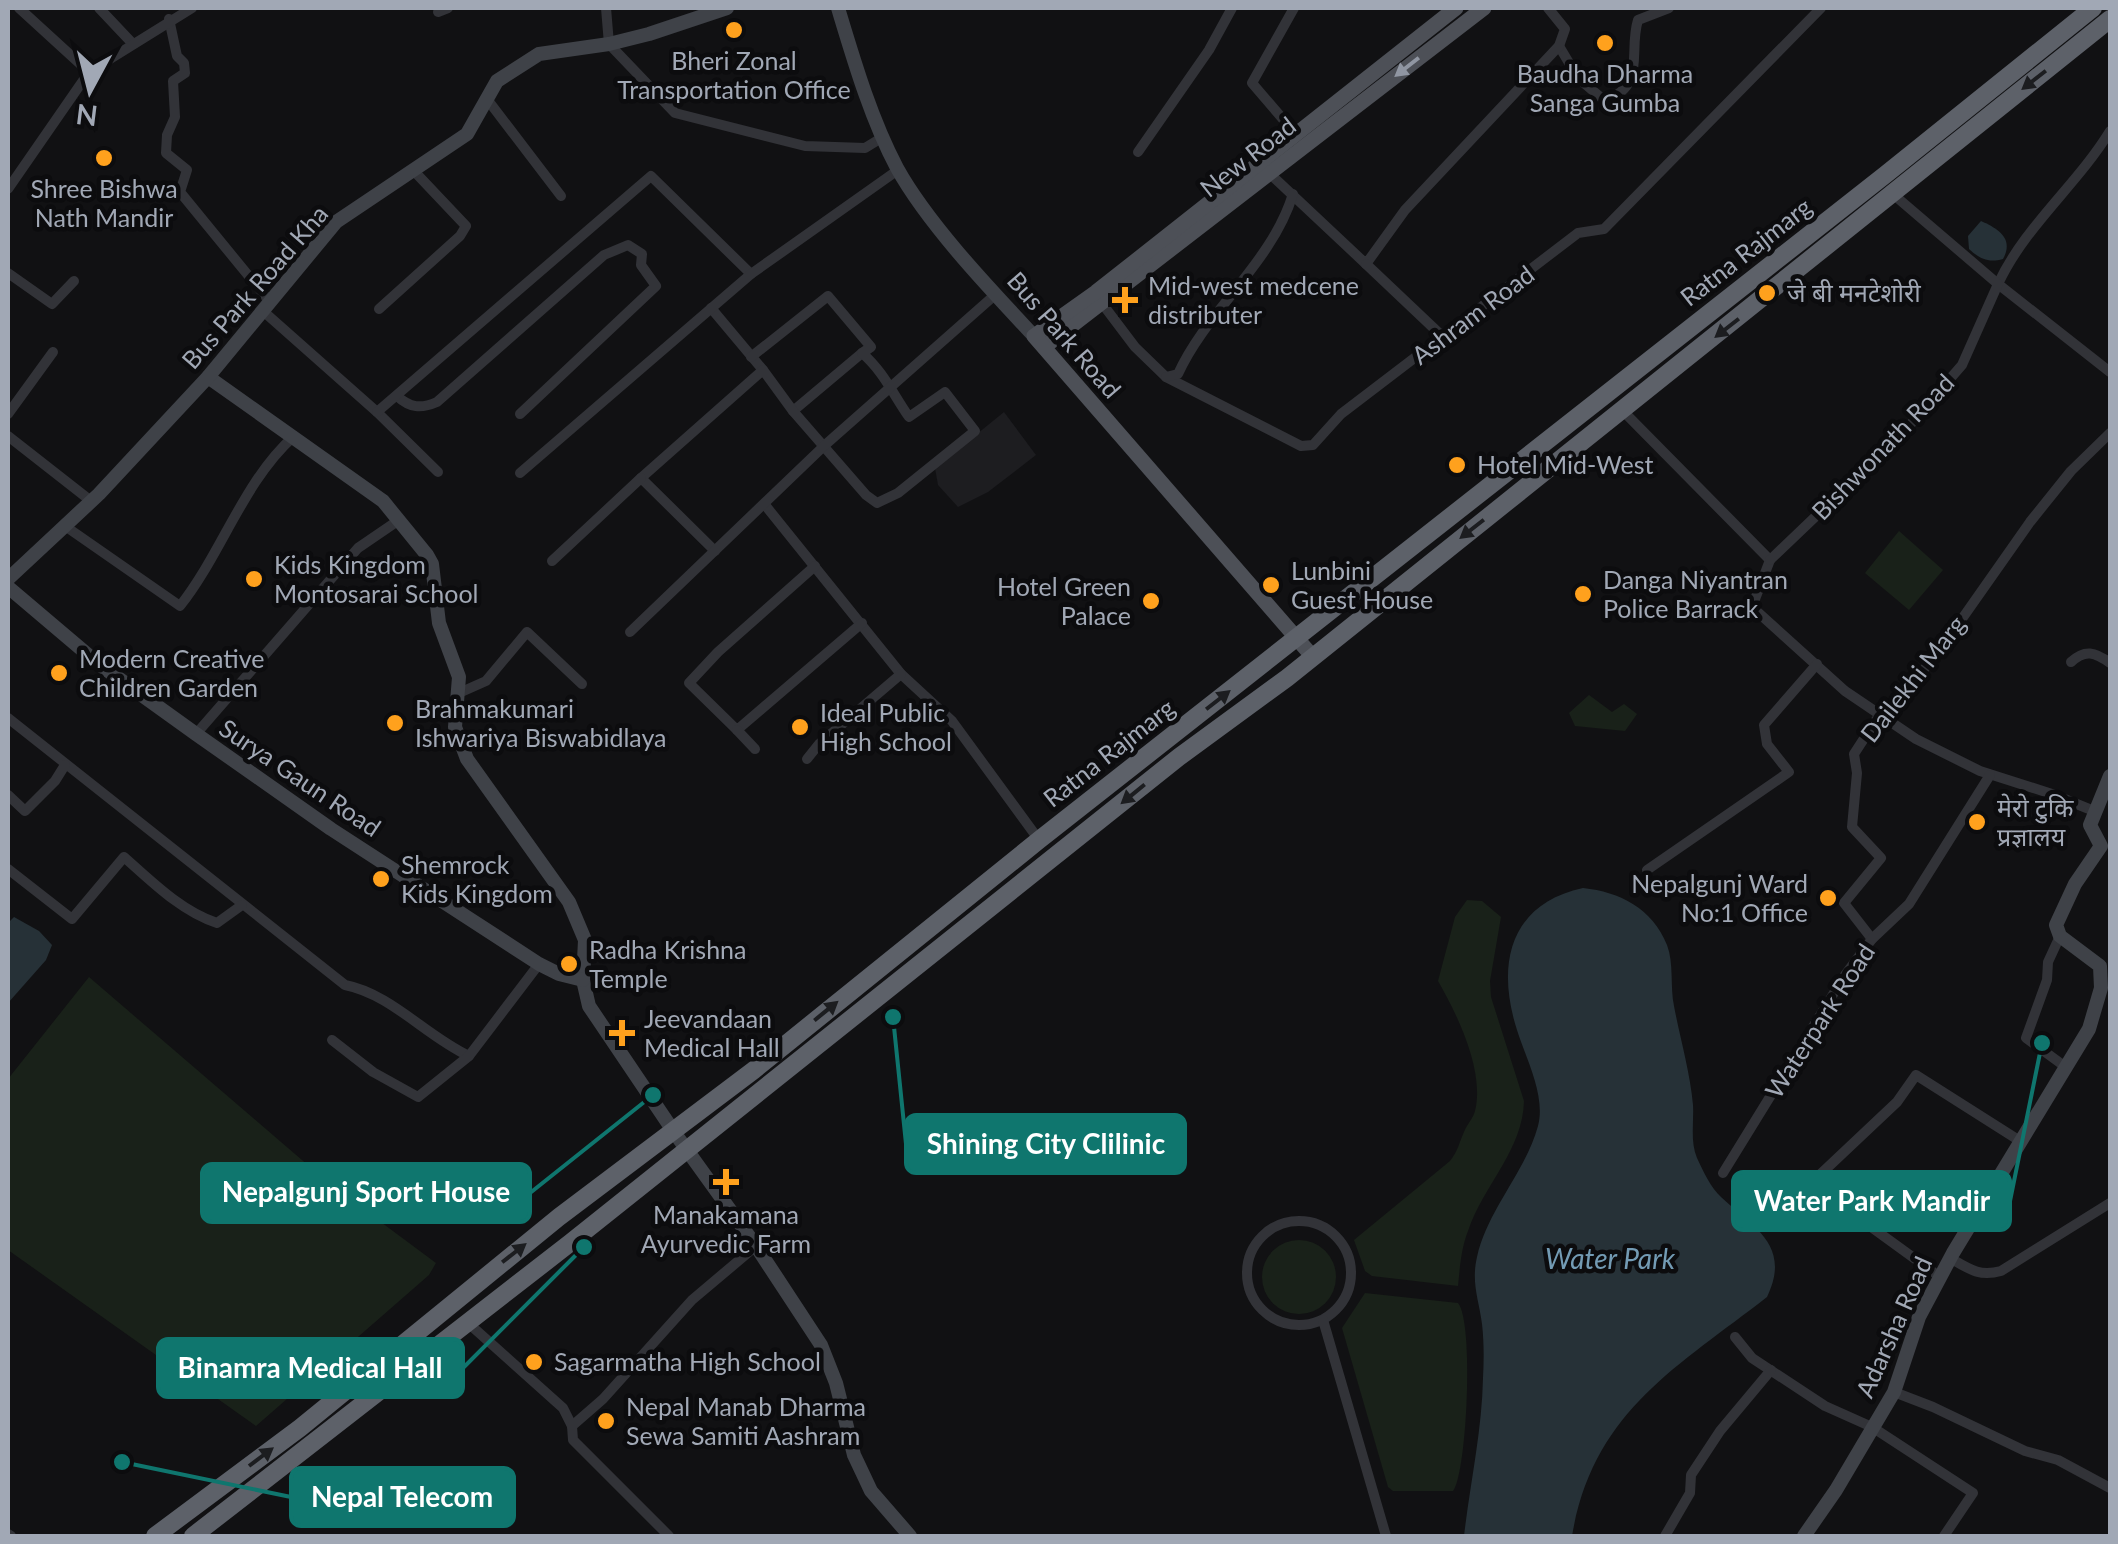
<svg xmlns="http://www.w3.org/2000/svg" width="2118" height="1544" font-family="Lato,'Noto Sans Devanagari',sans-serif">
<rect width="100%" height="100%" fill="#111113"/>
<polygon fill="#1d1d20" points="1004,412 1036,455 988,492 958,507 938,485 935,468"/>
<g fill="#192119">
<polygon points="1899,531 1943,570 1909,610 1865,573"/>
<polygon points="1589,695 1612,712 1624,704 1637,714 1625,731 1575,726 1569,713"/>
<path d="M1467 900 1482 901 1501 917 1490 981 1491 997 1524 1101C1523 1150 1483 1186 1468 1231 1461 1249 1460 1267 1458 1286L1372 1276 1365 1271 1354 1240 1450 1161C1458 1151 1459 1143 1464 1132 1467 1124 1473 1119 1475 1111 1485 1071 1457 1014 1438 981L1455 917Z"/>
<polygon points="89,977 331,1185 436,1263 429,1275 256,1426 8,1250 8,1079"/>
<circle cx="1299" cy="1277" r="37"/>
<path d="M1365 1293 1458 1303C1474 1322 1467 1472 1453 1491H1393L1388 1487 1342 1328Z"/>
</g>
<g fill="#263137">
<path d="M1981 221C1999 229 2014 239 2003 259 1988 263 1980 259 1969 249L1968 236Z"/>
<path d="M1583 888C1620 892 1652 908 1667 945 1674 963 1670 987 1674 1006 1680 1038 1690 1072 1693 1105 1694 1123 1690 1141 1697 1158 1703 1171 1711 1188 1721 1197 1753 1227 1792 1245 1767 1297 1676 1368 1593 1412 1572 1536H1464C1470 1484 1482 1431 1483 1378 1484 1360 1484 1341 1482 1324 1479 1300 1471 1283 1477 1257 1488 1209 1525 1173 1538 1126 1546 1096 1526 1059 1517 1030 1496 965 1509 904 1583 888Z"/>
<polygon points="14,917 39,931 52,945 46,960 8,1003 8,923"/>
</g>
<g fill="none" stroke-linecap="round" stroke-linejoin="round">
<g stroke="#323338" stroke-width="10">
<polyline points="19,8 89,72"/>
<polyline points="99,8 133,44"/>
<polyline points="606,8 609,44 675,113 805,146 865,148 883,137"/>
<polyline points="1294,8 1252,83 1294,132"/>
<polyline points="438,12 448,8"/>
<polyline points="169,19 177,56 184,63 185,73 173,81 175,117 167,135 166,153 187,170 180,192 270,302"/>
<path d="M1559 46 1578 78 1605 101C1647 85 1628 52 1638 20L1669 8"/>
<polyline points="487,99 561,196"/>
<path d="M2110 131C2077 185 2025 226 1998 284L2110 372"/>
<polyline points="1138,152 1209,50 1232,8"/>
<polyline points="1269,173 1366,264 1405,210 1559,46 1565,29 1548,8"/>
<polyline points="8,189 89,72 192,8"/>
<polyline points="1366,264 1442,336"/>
<polyline points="8,273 52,304 74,281"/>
<polyline points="1101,302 1135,347 1166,377 1301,446 1313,445 1341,414 1578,233 1604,229 1821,8"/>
<polyline points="711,308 763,370"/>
<polyline points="379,309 460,236 466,226 413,170"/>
<polyline points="263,311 377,412 438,472"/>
<path d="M1166 377 1178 374C1207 310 1272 263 1293 194"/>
<path d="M397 396C410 408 421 409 437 402L604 255 628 245 642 254 641 265 656 286 520 414"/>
<polyline points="793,411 862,353"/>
<polyline points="1623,411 1770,560 1752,607 1845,691 1916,739 1980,771 2052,794 2094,811"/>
<polyline points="377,412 651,176 751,274"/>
<polyline points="8,414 53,352"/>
<polyline points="8,436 91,501"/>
<polyline points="520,473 751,274 898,170"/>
<polyline points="765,505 901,674 952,721 1039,840"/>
<path d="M65 526 180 606C222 553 243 482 294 436"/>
<path d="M715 551 641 478 763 370 793 411 866 495 877 503 898 493 975 431 945 392 909 417C893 394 883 371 862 353L871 347 828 296 751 357"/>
<polyline points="1770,560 1903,433 1962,365 1998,284 1894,195"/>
<polyline points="552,561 641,478"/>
<polyline points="815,566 718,652 689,683 737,730 862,623"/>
<polyline points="630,632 825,445 996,294"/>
<path d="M2071 662C2085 649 2095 652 2110 663"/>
<polyline points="459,693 486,681 527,632 582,684"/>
<path d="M8 718 345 985C391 994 426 1036 469 1056"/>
<polyline points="737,730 755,749"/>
<polyline points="196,734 358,548 399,520"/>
<polyline points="807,759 819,744 901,674"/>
<polyline points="8,795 25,811 55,781 65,765"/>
<path d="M8 869 72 919 124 857C151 881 182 912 217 923L242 905"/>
<polyline points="1647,870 1789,772 1767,744 1764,725 1817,664"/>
<polyline points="2060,936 2048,962 2047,980 2026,1038 2067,1068"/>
<polyline points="1872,939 1844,903 1881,858 1852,827 1857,773 1854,754 1880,714 1906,692 1945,643 2030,522 2071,471 2110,433"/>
<polyline points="332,1040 373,1072 418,1097 469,1056 539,964"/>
<polyline points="1723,1173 1845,975 1872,939 1909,904 1990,775"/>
<circle cx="1299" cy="1273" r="52"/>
<path d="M1950 1258C1969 1269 1979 1277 2001 1271L2110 1203"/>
<polyline points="1940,1277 1845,1208 1815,1193 1809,1185 1897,1102 1916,1075 2020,1141"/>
<polyline points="1323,1320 1386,1536"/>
<polyline points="467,1322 563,1408 572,1426"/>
<polyline points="1735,1337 1752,1358 1825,1406 1872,1427 1973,1493 1944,1536"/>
<polyline points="1894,1392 1933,1407 2025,1451 2058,1460 2110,1488"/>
<polyline points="8,1534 11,1536"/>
<polyline points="669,1536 573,1440 572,1426 603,1399 692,1300 756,1246"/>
<polyline points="1665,1536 1690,1493 1691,1475 1720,1431 1771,1370"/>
</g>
<g stroke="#3f4248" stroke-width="14">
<path d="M838 8C854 61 871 119 897 168 928 224 990 289 1034 336"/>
<polyline points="208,377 383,501 427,555 432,564 439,623 459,677 455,727 467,759 569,902 585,940 583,980 589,1006 674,1132 756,1246 821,1345 836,1383 854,1455 863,1474 871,1491 910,1536"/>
<polyline points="8,579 99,494 208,377 336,222 467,134 497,81 539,54 609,44 649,34 727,8"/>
<polyline points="8,587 100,665 196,734 331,829 539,964 559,974 583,980"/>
<polyline points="1804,1536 1836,1490 1894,1392 1919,1317 1953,1253 2089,1029 2101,988 2100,966 2060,936 2056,925 2075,884 2101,846 2090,825 2110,776"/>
</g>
<g stroke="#4d5057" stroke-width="15">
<polyline points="1044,347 1484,8"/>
<polyline points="1313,657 1034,336 1096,292 1456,8"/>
</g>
<g stroke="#5d6169" stroke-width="18">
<polyline points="155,1536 300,1428 559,1217 754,1070 1039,840 1885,175 2093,8"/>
<polyline points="193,1536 570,1243 1179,757 1287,678 2110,19"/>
</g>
</g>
<defs><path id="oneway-solid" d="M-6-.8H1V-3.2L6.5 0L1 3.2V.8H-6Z" transform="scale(2.5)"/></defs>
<use fill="#9096a2" href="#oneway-solid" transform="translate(1407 67) rotate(142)"/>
<g fill="#1c1d20">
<use href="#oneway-solid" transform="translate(2034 80) rotate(142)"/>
<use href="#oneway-solid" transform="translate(1727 328) rotate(142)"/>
<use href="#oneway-solid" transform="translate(1472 529) rotate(142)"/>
<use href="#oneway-solid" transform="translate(1218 700) rotate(-38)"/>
<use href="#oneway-solid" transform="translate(1133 794) rotate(141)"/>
<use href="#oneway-solid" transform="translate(826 1011) rotate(-39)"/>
<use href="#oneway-solid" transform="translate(514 1253) rotate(-38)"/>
<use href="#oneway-solid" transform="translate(261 1457) rotate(-37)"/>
</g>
<g fill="#ffa11d" stroke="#0c0c0e" stroke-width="4">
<circle cx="734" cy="30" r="10"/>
<circle cx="1605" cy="43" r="10"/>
<circle cx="104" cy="158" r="10"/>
<circle cx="1767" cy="293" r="10"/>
<path d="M1120 285h10v10h10v10h-10v10h-10v-10h-10v-10h10z"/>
<circle cx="1457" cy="465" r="10"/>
<circle cx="254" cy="579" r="10"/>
<circle cx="1271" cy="585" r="10"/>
<circle cx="1583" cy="594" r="10"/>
<circle cx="1151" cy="601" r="10"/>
<circle cx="59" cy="673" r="10"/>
<circle cx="395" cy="723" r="10"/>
<circle cx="800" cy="727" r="10"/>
<circle cx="1977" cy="822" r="10"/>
<circle cx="381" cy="879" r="10"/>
<circle cx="1828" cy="898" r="10"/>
<circle cx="569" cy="964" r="10"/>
<path d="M617 1018h10v10h10v10h-10v10h-10v-10h-10v-10h10z"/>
<path d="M721 1167h10v10h10v10h-10v10h-10v-10h-10v-10h10z"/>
<circle cx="534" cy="1362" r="10"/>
<circle cx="606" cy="1421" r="10"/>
</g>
<g text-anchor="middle" stroke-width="9" stroke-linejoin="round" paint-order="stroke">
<g font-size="25" fill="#a1a8b5" stroke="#0c0c0e" text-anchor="start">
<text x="734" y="70" text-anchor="middle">Bheri Zonal<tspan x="734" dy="29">Transportation Office</tspan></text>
<text x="1605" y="83" text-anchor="middle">Baudha Dharma<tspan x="1605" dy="29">Sanga Gumba</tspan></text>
<text x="104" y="198" text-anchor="middle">Shree Bishwa<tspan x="104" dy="29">Nath Mandir</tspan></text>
<text x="1148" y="295">Mid-west medcene<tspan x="1148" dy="29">distributer</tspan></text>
<text x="1787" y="302">जे बी मनटेशोरी</text>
<text x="1477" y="474">Hotel Mid-West</text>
<text x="274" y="574">Kids Kingdom<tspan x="274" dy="29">Montosarai School</tspan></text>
<text x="1291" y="580">Lunbini<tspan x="1291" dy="29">Guest House</tspan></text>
<text x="1603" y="589">Danga Niyantran<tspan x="1603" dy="29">Police Barrack</tspan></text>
<text x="1131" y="596" text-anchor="end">Hotel Green<tspan x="1131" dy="29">Palace</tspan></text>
<text x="79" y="668">Modern Creative<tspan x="79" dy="29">Children Garden</tspan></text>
<text x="415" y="718">Brahmakumari<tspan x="415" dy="29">Ishwariya Biswabidlaya</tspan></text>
<text x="820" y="722">Ideal Public<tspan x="820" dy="29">High School</tspan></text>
<text x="1997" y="817">मेराे टुकि<tspan x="1997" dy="29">प्रज्ञालय</tspan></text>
<text x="401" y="874">Shemrock<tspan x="401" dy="29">Kids Kingdom</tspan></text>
<text x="1808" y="893" text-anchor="end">Nepalgunj Ward<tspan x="1808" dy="29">No:1 Office</tspan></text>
<text x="589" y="959">Radha Krishna<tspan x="589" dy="29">Temple</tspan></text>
<text x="644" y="1028">Jeevandaan<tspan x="644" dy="29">Medical Hall</tspan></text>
<text x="726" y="1224" text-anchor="middle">Manakamana<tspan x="726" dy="29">Ayurvedic Farm</tspan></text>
<text x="554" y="1371">Sagarmatha High School</text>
<text x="626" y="1416">Nepal Manab Dharma<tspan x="626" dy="29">Sewa Samiti Aashram</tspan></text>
</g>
<g font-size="25" fill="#a1a8b5" stroke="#0c0c0e">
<text transform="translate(1248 157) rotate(-38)" y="9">New Road</text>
<text transform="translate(1746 252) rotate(-38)" y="9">Ratna Rajmarg</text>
<text transform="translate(255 287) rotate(-49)" y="9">Bus Park Road Kha</text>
<text transform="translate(1473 315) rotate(-37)" y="9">Ashram Road</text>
<text transform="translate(1064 335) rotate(49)" y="9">Bus Park Road</text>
<text transform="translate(1883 447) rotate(-46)" y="9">Bishwonath Road</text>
<text transform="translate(1913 679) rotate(-52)" y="9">Dailekhi Marg</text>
<text transform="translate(1109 753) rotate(-38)" y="9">Ratna Rajmarg</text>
<text transform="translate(300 778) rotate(34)" y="9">Surya Gaun Road</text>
<text transform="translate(1820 1021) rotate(-57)" y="9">Waterpark Road</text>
<text transform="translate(1894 1327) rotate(-66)" y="9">Adarsha Road</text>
</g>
<g font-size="28" font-style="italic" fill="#739bb4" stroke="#0c0c0e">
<text x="1610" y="1269">Water Park</text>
</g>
</g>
<path fill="none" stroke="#0f766e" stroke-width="4" d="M893 1017L906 1144M653 1095L530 1193M2042 1043L2010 1201M584 1247L463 1368M122 1462L291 1497"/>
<g fill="#0f766e" stroke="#0c0c0e" stroke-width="4">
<circle cx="893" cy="1017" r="10"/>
<circle cx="653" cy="1095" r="10"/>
<circle cx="2042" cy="1043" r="10"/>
<circle cx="584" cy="1247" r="10"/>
<circle cx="122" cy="1462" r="10"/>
</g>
<g fill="#0f766e" stroke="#0f766e" stroke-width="4">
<rect x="906" y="1115" width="279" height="58" rx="10"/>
<rect x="202" y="1164" width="328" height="58" rx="10"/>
<rect x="1733" y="1172" width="277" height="58" rx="10"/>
<rect x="158" y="1339" width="305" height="58" rx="10"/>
<rect x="291" y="1468" width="223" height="58" rx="10"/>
</g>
<g font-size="28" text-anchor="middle" font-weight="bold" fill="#fff">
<text x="1046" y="1154">Shining City Clilinic</text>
<text x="366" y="1202">Nepalgunj Sport House</text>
<text x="1872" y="1211">Water Park Mandir</text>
<text x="310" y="1378">Binamra Medical Hall</text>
<text x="402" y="1507">Nepal Telecom</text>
</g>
<rect width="2118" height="1544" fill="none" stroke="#a1a8b5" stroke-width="20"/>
<g transform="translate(90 90) rotate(187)" stroke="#0c0c0e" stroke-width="8" paint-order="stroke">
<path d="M0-8L18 38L0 25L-18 38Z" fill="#a1a8b5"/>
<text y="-15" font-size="28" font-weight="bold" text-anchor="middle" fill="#a1a8b5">N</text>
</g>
</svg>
